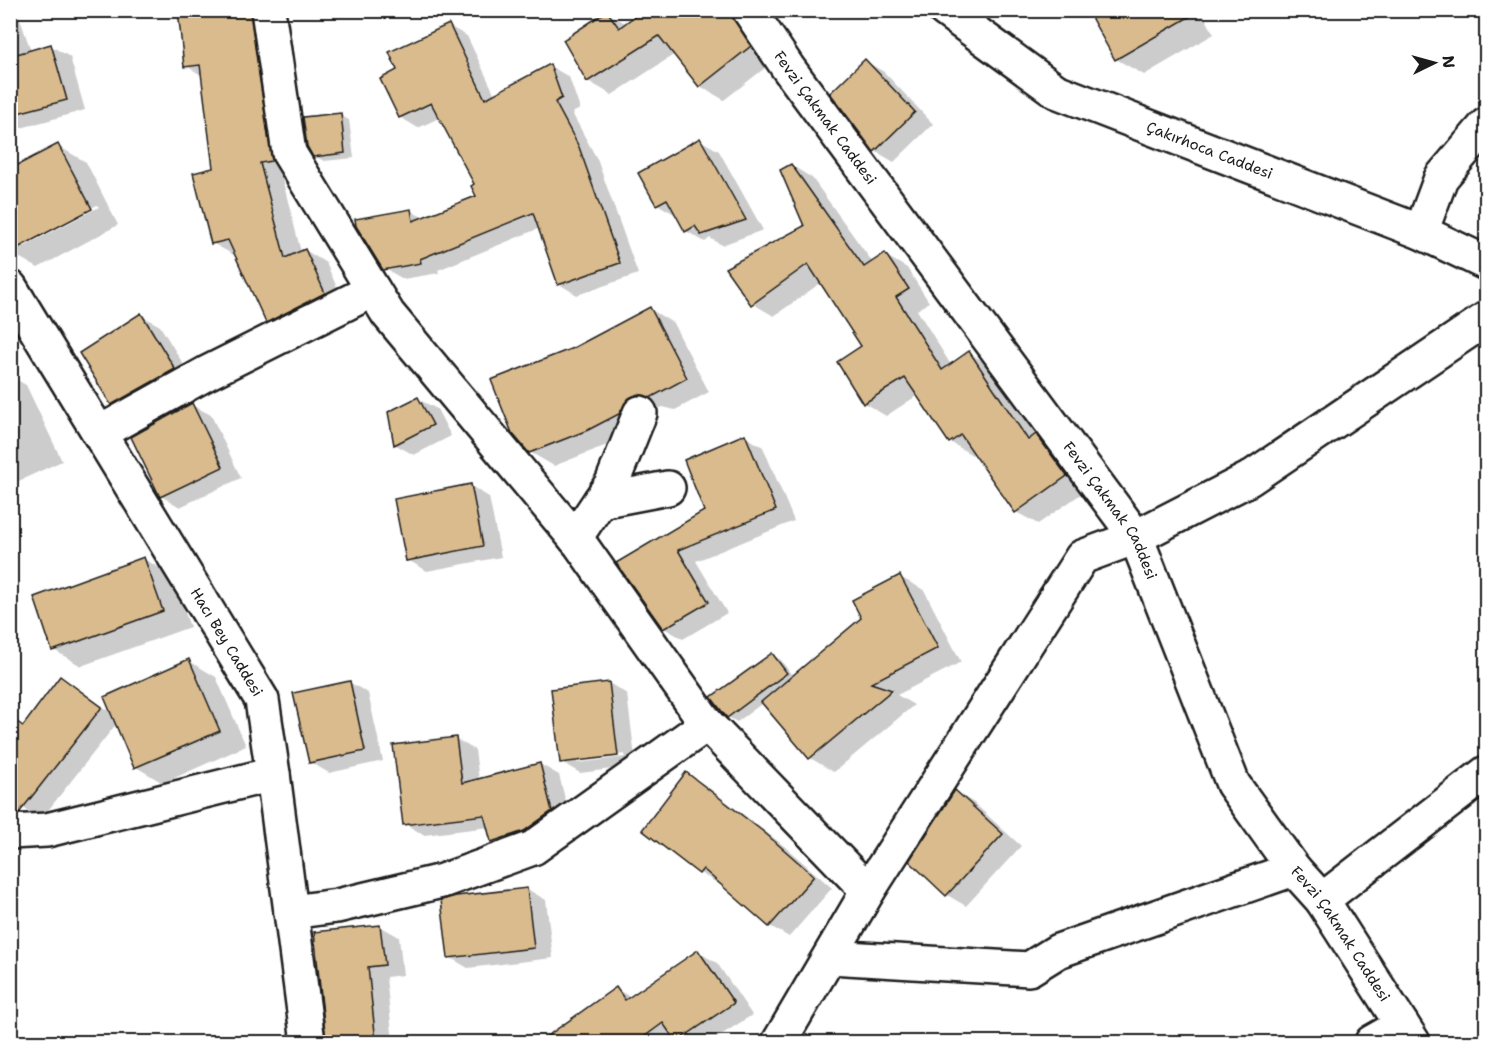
<svg xmlns="http://www.w3.org/2000/svg" width="1497" height="1053" font-family="'Shantell Sans',sans-serif">
<rect width="100%" height="100%" fill="#fff"/>
<filter id="ink" filterUnits="userSpaceOnUse"><feTurbulence type="fractalNoise" baseFrequency=".0167" numOctaves="2"/><feDisplacementMap in="SourceGraphic" scale="12" xChannelSelector="R" yChannelSelector="G"/><feConvolveMatrix kernelMatrix="1 2 1 2 8 2 1 2 1" color-interpolation-filters="sRGB"/></filter>
<g filter="url(#ink)">
<g fill="#0003" fill-rule="evenodd">
<polygon points="10,10 17,10 31,51 51,46 70,57 85,110 21,128 10,122"/>
<polygon points="179,10 269,10 293,173 281,174 301,252 305,250 326,263 345,305 288,334 267,322 236,255 234,255 212,243 215,169 203,76 186,66"/>
<polygon points="644,10 741,10 774,61 724,100 700,86 675,54 612,95 588,81 607,13 627,24"/>
<polygon points="1089,10 1201,10 1214,34 1144,75 1116,59"/>
<polygon points="449,26 467,36 495,95 550,66 569,77 580,109 572,113 597,159 638,274 577,295 559,284 540,228 438,270 439,273 403,279 384,268 411,211 424,218 478,197 477,185 441,117 418,128 400,117 399,71"/>
<polygon points="865,61 884,72 933,124 894,162 875,151 832,93"/>
<polygon points="340,115 349,120 354,158 324,161 314,156"/>
<polygon points="700,140 719,151 763,230 722,245 710,238 705,242 686,231 676,215 657,204 640,174"/>
<path d="M58 146 86 162 118 225 38 268 10 252V171ZM97 205 99 207 23 247V244Z"/>
<polygon points="791,165 812,178 873,263 885,255 907,268 929,302 917,310 951,365 969,353 991,366 1038,437 1058,448 1088,489 1038,524 1016,512 975,453 972,455 950,442 918,395 886,416 864,403 839,363 863,347 822,282 774,316 753,304 806,227"/>
<polygon points="650,309 673,323 709,392 675,410 663,407 653,411 612,443 554,466 530,452"/>
<polygon points="141,315 160,326 193,380 131,415 112,404"/>
<polygon points="10,376 26,385 62,461 10,485"/>
<polygon points="418,399 437,409 451,436 414,455 396,445 390,413"/>
<polygon points="192,405 211,415 241,478 180,507 161,496"/>
<polygon points="744,436 763,447 794,521 696,561 727,613 683,639 664,628 618,563 706,511"/>
<polygon points="471,486 489,497 501,557 427,571 408,560"/>
<polygon points="144,559 172,575 190,627 81,666 54,650"/>
<polygon points="900,577 924,590 961,662 897,695 914,705 834,772 810,758 764,702 737,722 728,717 772,655 781,660 793,677 863,619"/>
<polygon points="189,661 216,677 246,746 163,783 136,767 117,723 42,818 23,808 24,728 60,678 79,689 113,714"/>
<polygon points="349,682 368,693 383,761 329,773 310,762"/>
<path d="M609 683 627 694 636 766 580 773 561 762ZM625 754V757L577 763V760Z"/>
<polygon points="456,739 475,750 479,780 540,764 559,775 571,822 512,851 493,841 489,827 424,835 405,824"/>
<polygon points="687,774 705,785 784,846 832,888 789,937 770,926 720,882 719,884 700,873 644,830"/>
<polygon points="956,792 974,803 1021,846 966,906 947,895 911,861"/>
<polygon points="527,889 546,900 553,958 468,968 449,957"/>
<polygon points="380,926 399,937 403,975 386,977 393,1042 327,1042"/>
<polygon points="698,952 717,963 752,1015 710,1042 516,1042 558,1034 616,989 632,998"/>
</g>
<g fill="#dabb8d" stroke="#1c1c1c" stroke-width="1.5">
<polygon points="178,10 250,10 272,161 260,163 285,258 305,249 325,293 266,323 228,240 211,244 193,173 213,168 200,65 184,67"/>
<polygon points="639,10 729,10 751,46 699,87 659,36 587,82 563,40 607,11 619,28 640,12"/>
<polygon points="1087,10 1201,10 1115,60"/>
<polygon points="449,24 485,99 550,64 562,98 555,102 579,147 620,263 558,285 533,213 420,259 421,263 383,270 356,226 355,219 411,209 413,221 476,196 471,186 474,184 431,103 399,118 380,79 397,70 389,52"/>
<polygon points="51,44 67,100 10,115 10,56"/>
<polygon points="865,59 915,112 874,152 830,93"/>
<polygon points="341,113 345,153 313,157 307,146 303,117"/>
<polygon points="700,138 746,220 701,235 695,226 685,232 667,199 656,205 638,173"/>
<polygon points="58,144 92,209 10,252 10,169"/>
<polygon points="791,164 864,267 885,253 909,289 896,297 942,370 969,351 1028,440 1036,434 1067,476 1015,513 961,435 949,443 905,378 863,404 837,362 861,346 808,264 751,305 725,268 804,226 780,170"/>
<polygon points="650,307 687,378 650,398 638,394 629,398 619,414 588,430 529,453 512,433 491,380 573,348"/>
<polygon points="141,313 175,369 111,405 79,353"/>
<polygon points="418,397 433,425 394,445 388,412"/>
<polygon points="192,403 223,467 160,497 131,437"/>
<polygon points="745,434 776,510 678,550 709,602 663,629 616,563 704,511 684,460"/>
<polygon points="471,484 483,546 406,561 394,499"/>
<polygon points="144,557 163,611 52,651 34,597"/>
<polygon points="900,575 938,648 871,683 892,690 809,759 761,702 861,618 852,600"/>
<polygon points="772,653 787,673 727,718 711,697"/>
<polygon points="189,659 220,731 134,768 104,697"/>
<polygon points="60,676 102,707 19,813 10,813 10,717 23,726"/>
<polygon points="350,681 365,751 309,763 293,693"/>
<polygon points="609,682 618,756 560,763 551,689"/>
<polygon points="456,737 462,783 540,763 552,811 524,831 491,842 484,815 403,825 393,745"/>
<polygon points="686,772 765,833 814,876 769,927 703,869 699,874 642,830"/>
<polygon points="955,790 1003,834 946,896 909,861"/>
<polygon points="527,888 534,948 448,958 441,900 456,896"/>
<polygon points="380,925 385,965 368,967 376,1042 326,1042 314,932"/>
<polygon points="698,950 734,1003 676,1042 663,1023 637,1042 539,1042 616,987 625,1000"/>
</g>
<g fill="none" stroke-linecap="round" stroke-linejoin="round">
<defs>
<g id="minor">
<polyline points="268,10 289,153 388,314 580,544 707,724 868,891"/>
<path id="s1" d="M749 10 788 68 1136 537 1233 784 1294 869 1322 900 1413 1042"/>
<path id="s2" d="M945 10 1056 91 1421 232 1486 263"/>
<polyline points="1421,232 1441,178 1486,125"/>
<path id="s3" d="M10 287 262 700 273 774 308 1042"/>
<polyline points="99,433 207,373 373,290"/>
<polyline points="600,501 668,488"/>
<polyline points="575,538 612,483 640,413"/>
<polyline points="10,832 47,830 273,774"/>
<polyline points="1322,900 1486,773"/>
<polyline points="291,912 337,906 442,881 533,848 707,724"/>
<polyline points="830,957 1029,969 1058,951 1294,869"/>
<polyline points="779,1042 868,891 1082,557 1136,537 1249,479 1486,319"/>
<polyline points="1372,1042 1402,1025"/>
</g>
</defs>
<use href="#minor" stroke="#1c1c1c" stroke-width="38"/>
<use href="#minor" stroke="#fff" stroke-width="33"/>
</g>
</g>
<g text-anchor="middle" stroke-width="5" stroke-linejoin="round" paint-order="stroke">
<g font-size="15" fill="#1c1c1c" stroke="#fff">
<text dy="5" stroke="none"><textPath href="#s1" startOffset="132">Fevzi Çakmak Caddesi</textPath></text>
<text dy="5" stroke="none"><textPath href="#s2" startOffset="302">Çakırhoca Caddesi</textPath></text>
<text dy="5" stroke="none"><textPath href="#s1" startOffset="618">Fevzi Çakmak Caddesi</textPath></text>
<text dy="5" stroke="none"><textPath href="#s3" startOffset="416">Hacı Bey Caddesi</textPath></text>
<text dy="5" stroke="none"><textPath href="#s1" startOffset="1104">Fevzi Çakmak Caddesi</textPath></text>
</g>
</g>
<rect width="1497" height="1053" fill="none" stroke="#fff" stroke-width="36"/>
<rect x="18" y="18" width="1461" height="1017" fill="none" stroke="#1c1c1c" stroke-width="2" filter="url(#ink)"/>
<g transform="translate(1434 63) rotate(85)" stroke="#ffffff" stroke-width="4.5" paint-order="stroke">
<path d="M0-4.5L10 22L0 15L-10 22Z" fill="#1c1c1c"/>
<text y="-9" font-size="16" font-weight="bold" text-anchor="middle" fill="#1c1c1c">N</text>
</g>
</svg>
